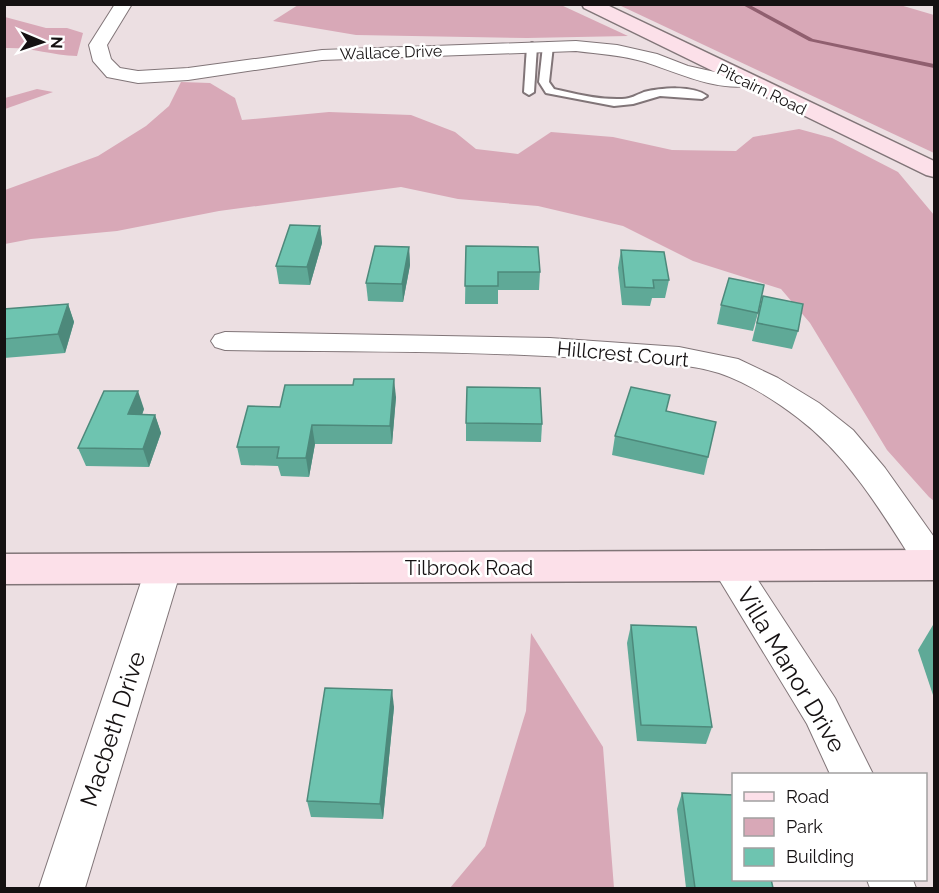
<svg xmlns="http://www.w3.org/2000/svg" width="939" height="893" font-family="Raleway,sans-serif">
<rect width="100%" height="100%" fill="#ecdfe2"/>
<g fill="#d8a8b7">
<polygon points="561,5 628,36 527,38 356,35 273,21 298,5"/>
<polygon points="900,5 934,15 934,153 619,5"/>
<path d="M5 17 46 28H67L83 33 77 56C50 55 31 47 5 48Z"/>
<polygon points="181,82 210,83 235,98 242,120 329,112 411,115 455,132 476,149 518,154 551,132 613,137 672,150 736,151 753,137 799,129 832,138 898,172 934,215 934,501 929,497 887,450 810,323 781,289 693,261 623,226 538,206 458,199 401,187 219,211 117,231 31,239 5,244 5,190 98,156 146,126 169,106"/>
<polygon points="37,89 53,92 5,109 5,98"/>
<polygon points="531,633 603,747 614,888 450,888 485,846 526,711"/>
</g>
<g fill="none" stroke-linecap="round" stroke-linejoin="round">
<polygon fill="#905f6f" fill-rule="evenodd" points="741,4 748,4 813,39 934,64 934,68 809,41"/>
<defs>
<g id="lane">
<polygon points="532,43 537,46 534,92 529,95 524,92 527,46"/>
<path d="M548 43 553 46 549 82 554 89C576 94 599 100 622 99 631 99 636 95 644 92 661 88 693 85 707 96L702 99 660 96 633 104 614 106 546 93 539 82 543 46Z"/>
</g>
<g id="street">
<path d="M115 4H132L107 45 111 59 120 68 138 71 188 68 322 50 576 41 617 45 657 54 688 66 715 72 753 77 756 81 753 85C719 93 676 72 645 62 622 55 599 54 576 51L322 60 188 80 138 83 107 77 93 61 89 45Z"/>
<path d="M225 332 550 338 679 347 738 359 778 378 819 403 853 430 885 468 934 537V578L921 574C885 518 852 459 798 418 776 401 746 382 719 373 679 361 634 362 593 359 471 350 347 352 225 350L215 347 211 341 215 335Z"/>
<polygon points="729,552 742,556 835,698 873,774 830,774 807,724 711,566 716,556"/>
<polygon points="163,556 176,560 181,570 85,888 39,888 145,570 150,560"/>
<polygon points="867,880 913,880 916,888 870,888"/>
</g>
<g id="secondary">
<polygon points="582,4 605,4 934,161 934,177 926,175 584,8"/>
<polygon points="934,550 934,580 4,584 4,554"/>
</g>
</defs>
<use href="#lane" stroke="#817578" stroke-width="4"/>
<use href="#street" stroke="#817578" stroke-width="2"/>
<use href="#secondary" stroke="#817578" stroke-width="3"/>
<use href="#lane" fill="#fff" fill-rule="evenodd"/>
<use href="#street" fill="#fff" fill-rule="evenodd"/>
<use href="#secondary" fill="#fce0e9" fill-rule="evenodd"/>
</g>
<g fill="#5fa997">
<polygon points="320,226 322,243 310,285 279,284 276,266"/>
<polygon points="466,246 540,272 539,290 498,290 498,304 465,304"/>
<polygon points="409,247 410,265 403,302 368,301 366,283"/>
<polygon points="621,250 669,280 665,298 652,298 650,306 622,305 618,268"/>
<polygon points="763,296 798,331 792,349 752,341"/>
<polygon points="68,304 74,322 65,353 4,358 4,309"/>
<polygon points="721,305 758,313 753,331 717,324"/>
<polygon points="396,397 392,444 315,444 309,477 281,476 278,466 241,465 237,447 280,407"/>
<polygon points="144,409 142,415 155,415 161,433 149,467 86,466 78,448"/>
<polygon points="667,411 708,457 704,475 612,455 615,436"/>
<polygon points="466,423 542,424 541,442 466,441"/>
<polygon points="631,625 712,727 706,744 637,741 627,643"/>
<polygon points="933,625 934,625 934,698 918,650"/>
<polygon points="394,707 383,819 311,817 307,801"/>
<polygon points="682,793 773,888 686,888 677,809"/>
</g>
<g fill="#4d897b">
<polygon points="320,226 322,243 310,285 307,267"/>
<polygon points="409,247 410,265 403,302 402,284"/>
<polygon points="68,304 74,322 65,353 58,334"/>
<polygon points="394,379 396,397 392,444 390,426"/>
<polygon points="138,391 144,409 135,433 128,414"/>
<polygon points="155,415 161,433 149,467 143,449"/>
<polygon points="312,425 315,444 309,477 306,458"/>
<polygon points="392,690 394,707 383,819 380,804"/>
</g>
<g fill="#6ec4b0" stroke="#4d897b" stroke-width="1.5">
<polygon points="290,225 320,226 307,267 276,266"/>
<polygon points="375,246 409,247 402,284 366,283"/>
<polygon points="466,246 538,247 540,272 498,272 498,286 465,286"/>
<polygon points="621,250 664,252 669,280 653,280 654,288 625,287"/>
<polygon points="729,278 764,285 758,313 721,305"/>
<polygon points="763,296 803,304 798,331 757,323"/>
<polygon points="68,304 58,334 4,339 4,309"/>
<polygon points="354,379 394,379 390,426 312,425 306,458 277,458 279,447 237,447 248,406 280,407 285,385 353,385"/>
<polygon points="467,387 540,388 542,424 466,423"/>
<polygon points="631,387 670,395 666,411 716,422 708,457 615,436"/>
<polygon points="104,391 138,391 128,414 155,415 143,449 78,448"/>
<polygon points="631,625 696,627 712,727 641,725"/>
<polygon points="325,688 392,690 380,804 307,801"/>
<polygon points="682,793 734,795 734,879 771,879 773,888 695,888"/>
</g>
<g text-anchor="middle" stroke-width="5" stroke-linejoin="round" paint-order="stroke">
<g font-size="16" fill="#151112" stroke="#fff">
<text transform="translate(391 52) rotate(-2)" y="6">Wallace Drive</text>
<text transform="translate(762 89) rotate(26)" y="6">Pitcairn Road</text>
</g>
<g font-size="20" fill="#151112" stroke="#fff">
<text transform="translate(623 354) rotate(5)" y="7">Hillcrest Court</text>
<text x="469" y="575">Tilbrook Road</text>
</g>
<g font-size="24" fill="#151112" stroke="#fff">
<text transform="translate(791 670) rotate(59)" y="8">Villa Manor Drive</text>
<text transform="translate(113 729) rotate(-72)" y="8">Macbeth Drive</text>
</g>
</g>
<rect width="939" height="893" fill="none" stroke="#151112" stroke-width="12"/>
<rect x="732" y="773" width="195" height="108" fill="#ffffff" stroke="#a1a0a0" stroke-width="1.5"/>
<rect x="744" y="792" width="30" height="9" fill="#fce0e9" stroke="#a1a0a0" stroke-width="1.5"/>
<text x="786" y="803" font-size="18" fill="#151112">Road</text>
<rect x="744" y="818" width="30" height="18" fill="#d8a8b7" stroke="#a1a0a0" stroke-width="1.5"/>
<text x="786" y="833" font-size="18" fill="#151112">Park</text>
<rect x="744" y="848" width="30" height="18" fill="#6ec4b0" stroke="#a1a0a0" stroke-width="1.5"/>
<text x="786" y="863" font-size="18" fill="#151112">Building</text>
<g transform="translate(42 42) rotate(92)" stroke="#ffffff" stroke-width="4.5" paint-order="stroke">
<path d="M0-4.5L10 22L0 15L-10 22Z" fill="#151112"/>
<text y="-9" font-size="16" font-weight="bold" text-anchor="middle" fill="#151112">N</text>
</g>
</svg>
